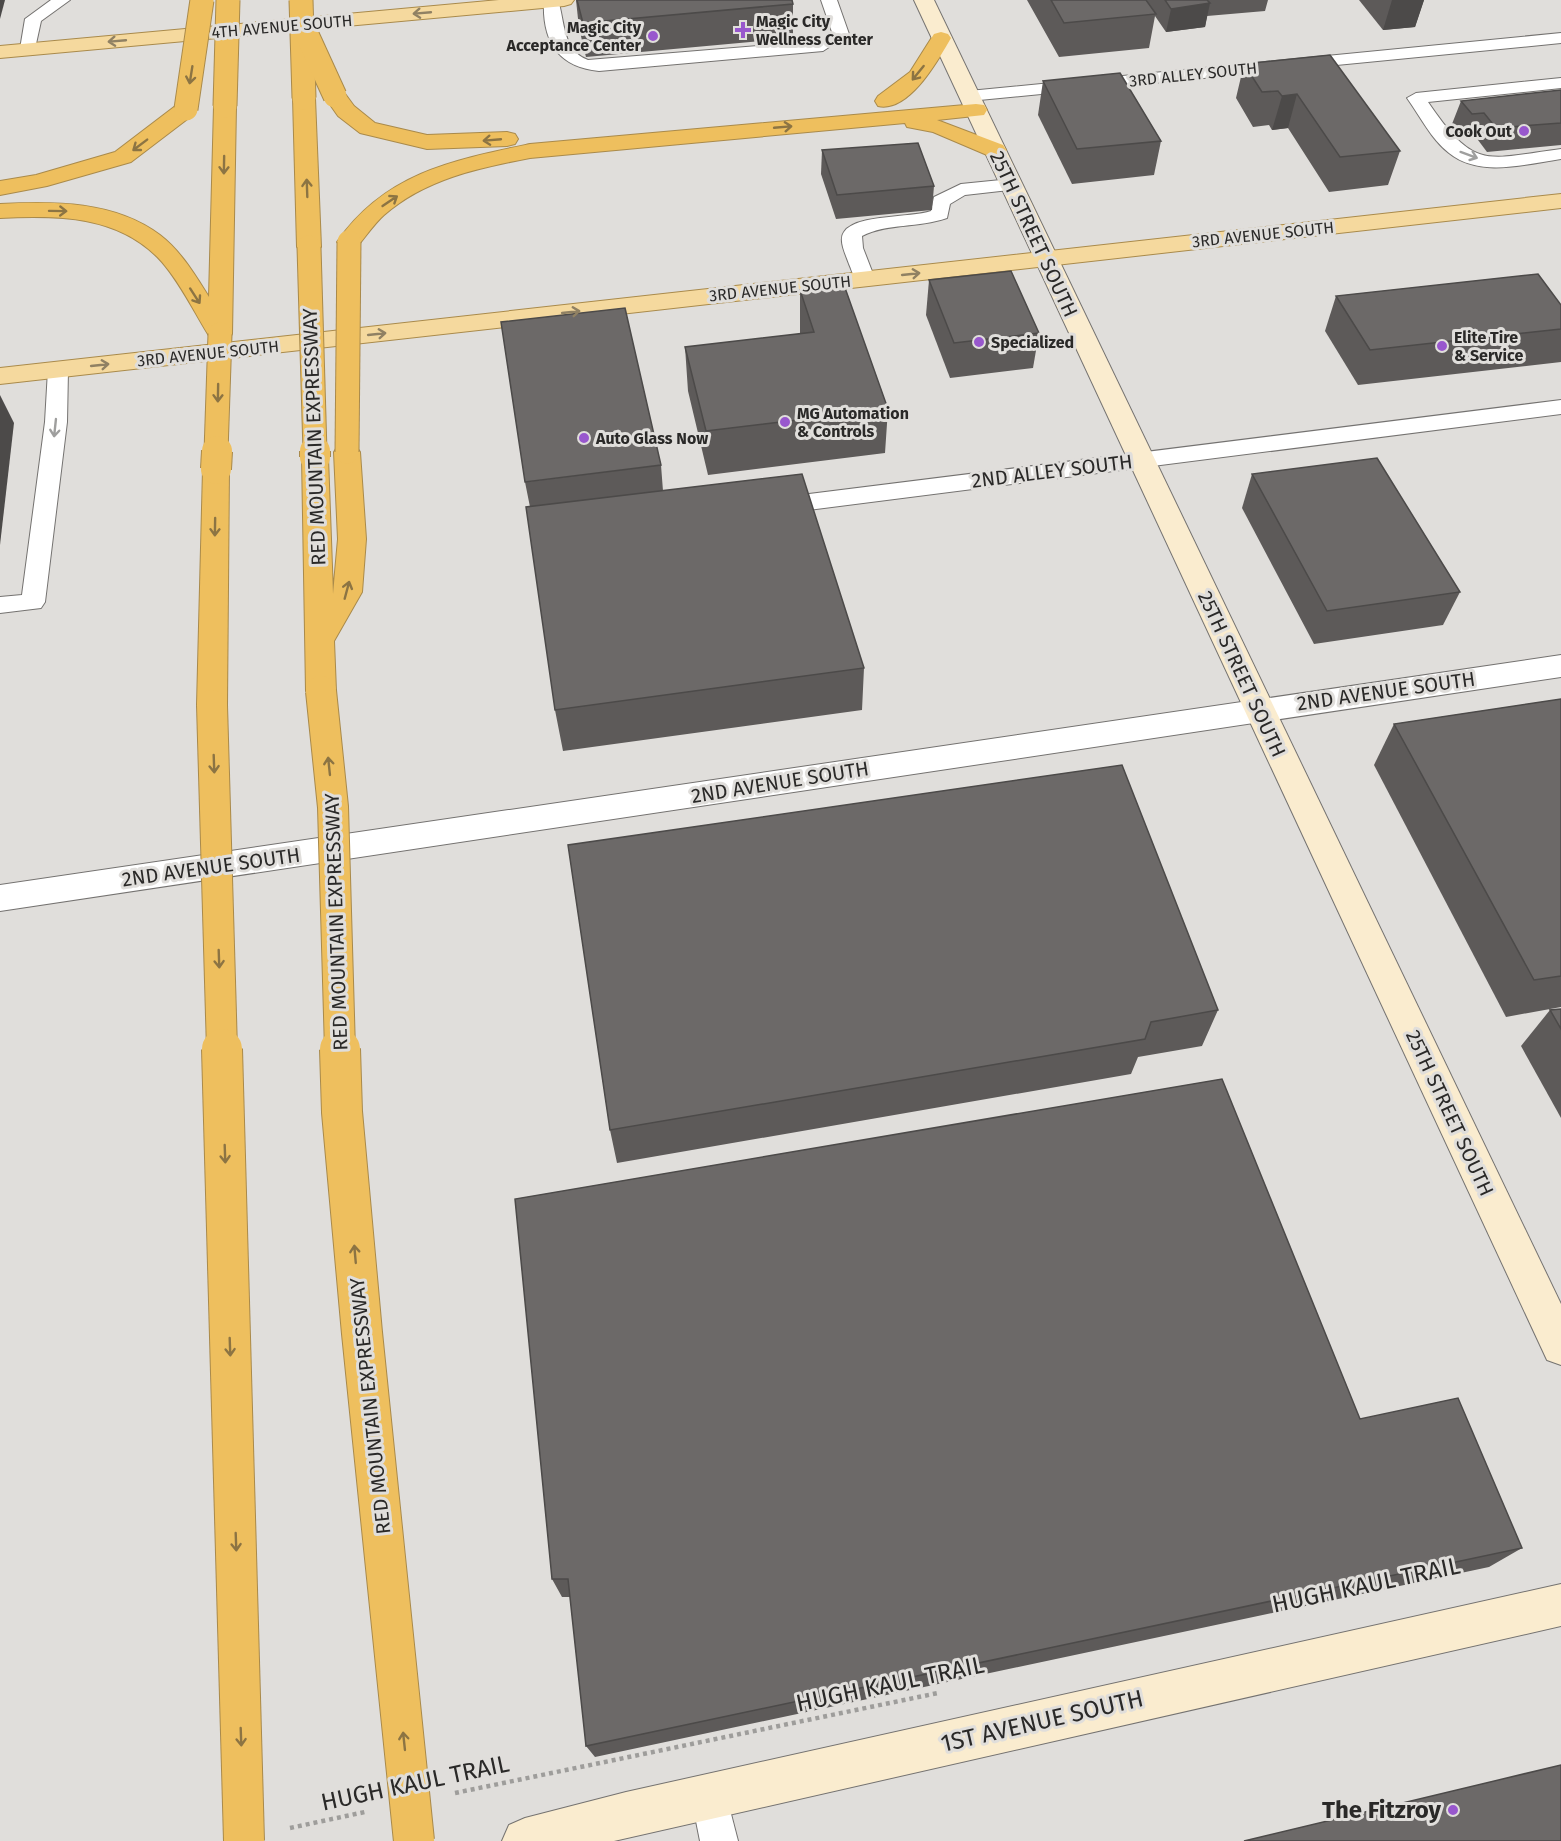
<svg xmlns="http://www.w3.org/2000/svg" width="1561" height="1841" font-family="'Fira Sans',sans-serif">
<rect width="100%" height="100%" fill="#e0dedb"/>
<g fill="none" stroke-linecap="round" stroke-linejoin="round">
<defs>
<g id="lane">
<polygon points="51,0 70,0 41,21 34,53 22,53 20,49 25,19"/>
<path d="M544 0H558C565 22 562 50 588 60L819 41 832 32 821 0H837L849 34 823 51 599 71C557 67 542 40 544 0Z"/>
<polygon points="1561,33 1561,43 969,101 960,96 969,91"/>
<path d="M1561 78V88L1428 102C1475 171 1485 159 1561 149V159C1526 164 1480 178 1449 153 1431 139 1420 116 1407 98L1416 93Z"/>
<path d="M1011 179 1018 181 1020 185 1018 189 965 195 950 204 947 218C919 228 887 223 862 236L863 248 875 279 865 285C854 282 853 273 849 264 846 255 838 240 844 232 856 214 911 218 931 211L934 197 961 184Z"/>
<polygon points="58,363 65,365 68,370 67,422 45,602 41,608 0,613 0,597 22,595 45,422 48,370 51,365"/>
<polygon points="1561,400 1561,414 777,514 769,511 766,506 769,501 777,498"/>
<polygon points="710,1777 723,1783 738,1841 700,1841 691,1796 697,1783"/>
</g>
<polygon id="street" points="1561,655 1561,677 0,911 0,885"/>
<g id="secondary">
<polygon points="914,0 934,0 1561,1304 1561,1365 1547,1360"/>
<polygon points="1561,1584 1561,1626 614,1841 502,1841 509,1825 525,1818 626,1792"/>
</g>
<g id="primary">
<polygon points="499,0 574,0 571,4 564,6 0,58 0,46"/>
<polygon points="1561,194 1561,208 0,384 0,368"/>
</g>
<g id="highway">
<path d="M941 32 948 34 951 38C938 60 909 113 878 106L875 101 878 96 910 72 934 34Z"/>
<polygon points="335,90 343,91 354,106 375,123 427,135 507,132 515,134 518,139 515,144 507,146 427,149 360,133 338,116 324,96 327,91"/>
<polygon points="304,92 312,93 315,98 321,247 317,252 301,252 297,247 293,98 296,93"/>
<path d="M225 100 233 101 236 106 232 334 229 339 220 342 211 339C195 314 182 285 162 262 120 215 58 215 0 218V204C54 201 115 201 160 235 181 251 195 275 209 297L214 106 217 101Z"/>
<polygon points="186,103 194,104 197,109 194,114 131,162 47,186 0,195 0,181 36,175 115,152 178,104"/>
<path d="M976 104 984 105 987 110 984 115 937 120 1003 145 1006 150 1003 155H987L933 132 907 127 905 123 530 158C478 168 425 179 384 215 374 224 366 236 357 247H341L337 242C385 173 453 160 530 144Z"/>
<polygon points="347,443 356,446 360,452 366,539 362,592 334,641 336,691 332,699 321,702 310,699 306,691 302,457 306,451 315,448 324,451 328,457 333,594 338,539 334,452 338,446"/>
<polygon points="216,460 225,463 229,469 227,705 223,713 212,716 201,713 197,705 203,469 207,463"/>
</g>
</defs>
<use href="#lane" stroke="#747270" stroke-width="2"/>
<use href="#street" stroke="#747270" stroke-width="2"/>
<use href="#secondary" stroke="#747270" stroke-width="2"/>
<use href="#primary" stroke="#a98a4b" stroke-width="2"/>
<use href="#highway" stroke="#a98a4b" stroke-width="2"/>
<g stroke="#9e9d9b" stroke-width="4.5" stroke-dasharray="4 4" stroke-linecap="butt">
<polyline points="455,1793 938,1693"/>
<polyline points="290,1828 365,1812"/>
</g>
<use href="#lane" fill="#fff" fill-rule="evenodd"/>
<use href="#street" fill="#fff" fill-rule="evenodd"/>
<use href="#secondary" fill="#faeccf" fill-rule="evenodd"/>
<use href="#primary" fill="#f5d99e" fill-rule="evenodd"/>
<use href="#highway" fill="#eebf5e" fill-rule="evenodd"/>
<defs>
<g id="highway-bridge-far2">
<polyline points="301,0 304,98"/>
<polyline points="308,37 335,96"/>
<polyline points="225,106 228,0"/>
<polyline points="186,109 202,0"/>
<polyline points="309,247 315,452"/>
<polyline points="216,452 220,334"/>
<polyline points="347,452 349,242"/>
</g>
<g id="highway-bridge-far1">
<polyline points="315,451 315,457"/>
<polyline points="216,469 217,451"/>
<polyline points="321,691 333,807 340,1050"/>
<polyline points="212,705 222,1050"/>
</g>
<g id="highway-bridge">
<polyline points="222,1049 244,1841"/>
<polyline points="340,1049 342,1112 362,1333 414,1841"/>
</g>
</defs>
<use href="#highway-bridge-far2" stroke="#a98a4b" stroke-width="25" stroke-linecap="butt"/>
<use href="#highway-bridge-far1" stroke="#a98a4b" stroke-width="32" stroke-linecap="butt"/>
<use href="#highway-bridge" stroke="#a98a4b" stroke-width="42" stroke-linecap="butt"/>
<use href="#highway-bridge-far2" stroke="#eebf5e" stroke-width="23"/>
<use href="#highway-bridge-far1" stroke="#eebf5e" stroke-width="30"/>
<use href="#highway-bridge" stroke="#eebf5e" stroke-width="40"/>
</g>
<g fill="#5d5a59">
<polygon points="576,0 792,0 793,4 793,38 586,57 579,28"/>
<polygon points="1027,0 1268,0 1265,11 1207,16 1205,27 1166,32 1155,16 1149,48 1059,57"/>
<polygon points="1359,0 1424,0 1415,27 1383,30"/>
<polygon points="1244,64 1400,151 1388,185 1329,192 1288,128 1272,130 1269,125 1253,127 1236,98"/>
<polygon points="1043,81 1161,141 1154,175 1072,184 1038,115"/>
<polygon points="1561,90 1561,145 1487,152 1475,136 1464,138 1452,124 1461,101"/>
<polygon points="822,150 934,186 932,210 836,219 821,174"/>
<polygon points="929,280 1039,333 1033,368 950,378 926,315"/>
<polygon points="800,290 888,409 885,453 708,475 688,391 685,347 800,334"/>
<polygon points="1336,296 1561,305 1561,362 1358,385 1325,331"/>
<polygon points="661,465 663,491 864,668 862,710 563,751 555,710 530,507 525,482"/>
<polygon points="1252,474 1460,592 1443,625 1314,644 1242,508"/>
<polygon points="1561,699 1561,1007 1506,1017 1374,765 1394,724"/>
<polygon points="568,845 1218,1010 1202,1046 1138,1057 1131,1074 617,1163 610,1130"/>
<polygon points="1561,1009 1561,1118 1521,1046 1550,1010"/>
<polygon points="1360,1419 1522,1548 1489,1567 595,1757 586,1746 570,1597 562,1597 552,1579"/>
</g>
<g fill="#4c4a49">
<polygon points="0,0 5,0 0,19"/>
<polygon points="1392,0 1424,0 1415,27 1383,30"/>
<polygon points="1210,3 1205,27 1166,32 1171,9"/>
<polygon points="1297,94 1288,128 1272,130 1282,96"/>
<polygon points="0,395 14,423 0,545"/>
</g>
<g fill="#6c6968" stroke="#4c4a49" stroke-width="1.5">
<polygon points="577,0 792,0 793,4 583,23"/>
<polygon points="1051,0 1146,0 1156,14 1064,23"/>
<polygon points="1165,0 1207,0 1210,3 1171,9"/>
<polygon points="1330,55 1400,151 1340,157 1297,94 1282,96 1278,91 1262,92 1244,64"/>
<polygon points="1120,73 1161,141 1077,149 1043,81"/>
<polygon points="1561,90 1561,123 1496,128 1484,113 1472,114 1461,101"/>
<polygon points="918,143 934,186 837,195 822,150"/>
<polygon points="1011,271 1039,333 954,343 929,280"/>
<polygon points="1538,274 1561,305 1561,329 1370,350 1336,296"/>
<polygon points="844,285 888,409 706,431 685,347 814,332 800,290"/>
<polygon points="625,308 661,465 525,482 501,322"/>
<polygon points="1377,458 1460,592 1327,611 1252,474"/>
<polygon points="802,474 864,668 555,710 526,507"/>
<polygon points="1561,699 1561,976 1534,980 1394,724"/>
<polygon points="1122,765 1218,1010 1151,1022 1145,1039 610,1130 568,845"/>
<polygon points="1561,1009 1561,1029 1550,1010"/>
<polygon points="1222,1079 1360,1419 1458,1398 1522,1548 586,1746 568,1579 552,1579 515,1199"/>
<polygon points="1561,1765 1561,1841 1244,1841"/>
</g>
<defs><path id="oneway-shaft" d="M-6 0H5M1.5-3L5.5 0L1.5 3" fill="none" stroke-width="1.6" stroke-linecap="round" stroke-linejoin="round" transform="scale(1.5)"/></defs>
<g stroke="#908163">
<use href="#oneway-shaft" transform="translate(422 13) rotate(175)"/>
<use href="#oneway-shaft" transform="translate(117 41) rotate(175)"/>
<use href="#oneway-shaft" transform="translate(911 274) rotate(-6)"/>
<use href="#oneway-shaft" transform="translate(571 312) rotate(-6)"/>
<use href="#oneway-shaft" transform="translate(377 334) rotate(-6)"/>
<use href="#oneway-shaft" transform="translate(100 365) rotate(-6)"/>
</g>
<g stroke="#8c7443">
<use href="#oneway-shaft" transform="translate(918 73) rotate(129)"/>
<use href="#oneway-shaft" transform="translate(191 75) rotate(99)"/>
<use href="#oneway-shaft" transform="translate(783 127) rotate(-5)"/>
<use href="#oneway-shaft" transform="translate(492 140) rotate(175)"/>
<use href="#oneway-shaft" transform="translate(140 145) rotate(143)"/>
<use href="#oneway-shaft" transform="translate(224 165) rotate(91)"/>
<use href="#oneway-shaft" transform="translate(307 188) rotate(-92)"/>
<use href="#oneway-shaft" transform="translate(390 201) rotate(-34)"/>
<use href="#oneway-shaft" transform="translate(58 211) rotate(1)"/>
<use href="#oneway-shaft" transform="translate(195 296) rotate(57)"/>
<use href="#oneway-shaft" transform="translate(218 393) rotate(91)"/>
<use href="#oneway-shaft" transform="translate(215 527) rotate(91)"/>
<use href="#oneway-shaft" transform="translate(347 590) rotate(-75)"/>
<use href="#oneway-shaft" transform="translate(214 764) rotate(88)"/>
<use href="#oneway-shaft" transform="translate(329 766) rotate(-96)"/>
<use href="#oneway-shaft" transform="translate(219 959) rotate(88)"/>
<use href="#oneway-shaft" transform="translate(225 1154) rotate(88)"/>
<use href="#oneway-shaft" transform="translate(355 1254) rotate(-95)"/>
<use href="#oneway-shaft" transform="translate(230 1347) rotate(88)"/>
<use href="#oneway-shaft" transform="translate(236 1542) rotate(88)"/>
<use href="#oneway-shaft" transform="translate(241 1737) rotate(88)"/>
<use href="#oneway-shaft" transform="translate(404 1741) rotate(-96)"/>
</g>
<g stroke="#9f9f9e">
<use href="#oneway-shaft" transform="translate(1469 155) rotate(20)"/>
<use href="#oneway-shaft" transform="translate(55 428) rotate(96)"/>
</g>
<g fill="#9857cd" stroke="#e0dedb" stroke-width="2">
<path d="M740 21h6v6h6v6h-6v6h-6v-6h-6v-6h6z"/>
<circle cx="653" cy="36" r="6"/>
<circle cx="1524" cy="131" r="6"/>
<circle cx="979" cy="342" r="6"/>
<circle cx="1442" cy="346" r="6"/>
<circle cx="785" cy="422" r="6"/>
<circle cx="584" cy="438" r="6"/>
<circle cx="1453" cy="1810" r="6"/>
</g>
<g text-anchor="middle" stroke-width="6" stroke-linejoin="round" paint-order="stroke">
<g font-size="16" font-weight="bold" fill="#2a2928" stroke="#e0dedb" text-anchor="start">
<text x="756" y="27">Magic City<tspan x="756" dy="18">Wellness Center</tspan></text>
<text x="641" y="33" text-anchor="end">Magic City<tspan x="641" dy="18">Acceptance Center</tspan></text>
<text x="1512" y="137" text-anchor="end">Cook Out</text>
<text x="1454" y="343">Elite Tire<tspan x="1454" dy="18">&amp; Service</tspan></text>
<text x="991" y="348">Specialized</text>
<text x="797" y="419">MG Automation<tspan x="797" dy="18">&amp; Controls</tspan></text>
<text x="596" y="444">Auto Glass Now</text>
</g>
<g font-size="16" fill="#2a2928" stroke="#e0dedb">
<text transform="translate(282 26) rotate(-5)" y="6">4TH AVENUE SOUTH</text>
<text transform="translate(1193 74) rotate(-6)" y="6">3RD ALLEY SOUTH</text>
<text transform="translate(1263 234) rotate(-6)" y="6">3RD AVENUE SOUTH</text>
<text transform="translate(780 288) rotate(-6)" y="6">3RD AVENUE SOUTH</text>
<text transform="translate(208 353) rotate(-6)" y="6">3RD AVENUE SOUTH</text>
</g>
<g font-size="20" fill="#2a2928" stroke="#e0dedb">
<text transform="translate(1034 234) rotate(65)" y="7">25TH STREET SOUTH</text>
<text transform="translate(314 437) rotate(-92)" y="7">RED MOUNTAIN EXPRESSWAY</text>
<text transform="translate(1052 471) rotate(-7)" y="7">2ND ALLEY SOUTH</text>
<text transform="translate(1242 674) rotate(65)" y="7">25TH STREET SOUTH</text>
<text transform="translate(1386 691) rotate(-8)" y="7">2ND AVENUE SOUTH</text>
<text transform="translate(780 782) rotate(-9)" y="7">2ND AVENUE SOUTH</text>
<text transform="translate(211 867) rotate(-8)" y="7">2ND AVENUE SOUTH</text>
<text transform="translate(336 922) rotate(-92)" y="7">RED MOUNTAIN EXPRESSWAY</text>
<text transform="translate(1450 1113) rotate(65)" y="7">25TH STREET SOUTH</text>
<text transform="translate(370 1406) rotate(-96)" y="7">RED MOUNTAIN EXPRESSWAY</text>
</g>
<g font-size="24" fill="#2a2928" stroke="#e0dedb">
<text transform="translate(1366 1585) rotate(-12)" y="8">HUGH KAUL TRAIL</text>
<text transform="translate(890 1684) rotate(-12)" y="8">HUGH KAUL TRAIL</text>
<text transform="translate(1042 1721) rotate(-13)" y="8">1ST AVENUE SOUTH</text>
<text transform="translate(415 1783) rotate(-12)" y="8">HUGH KAUL TRAIL</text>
</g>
<g font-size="24" font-weight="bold" fill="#2a2928" stroke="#e0dedb" text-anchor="end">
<text x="1441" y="1818">The Fitzroy</text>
</g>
</g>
</svg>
